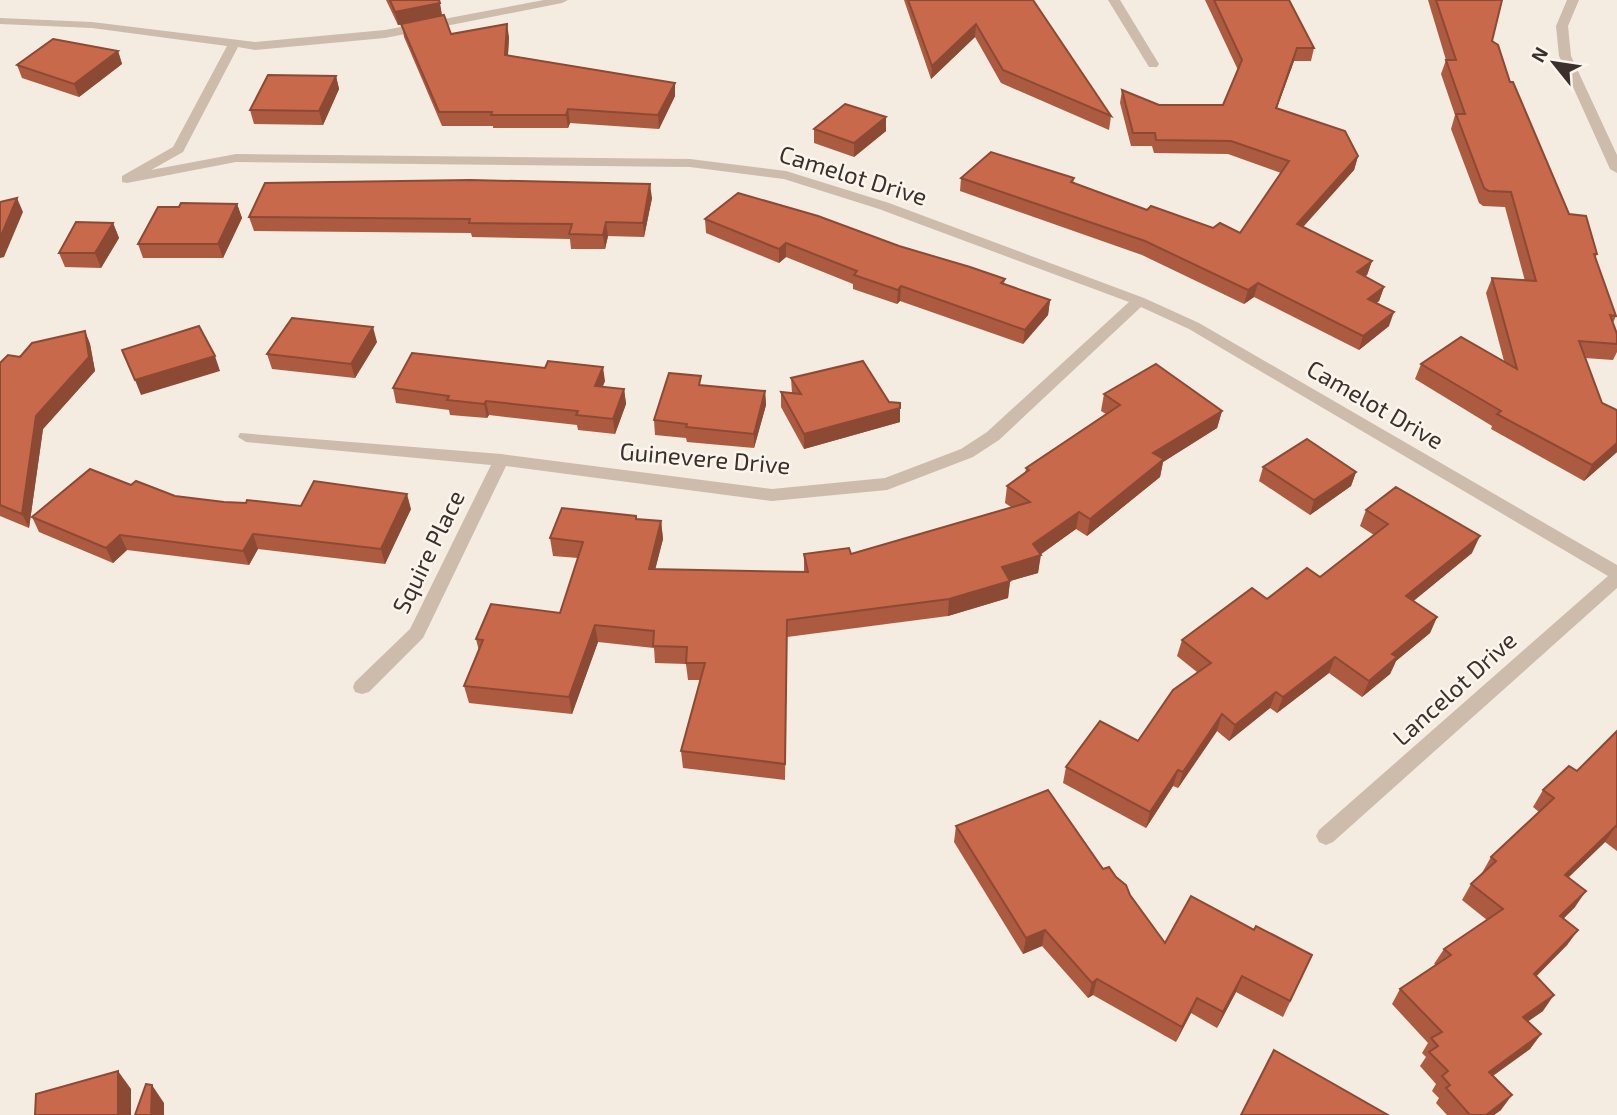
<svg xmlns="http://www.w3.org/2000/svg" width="1617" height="1115" font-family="'Exo 2',sans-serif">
<rect width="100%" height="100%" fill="#f4ebe1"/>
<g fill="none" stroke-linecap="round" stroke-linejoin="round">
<g fill="#cdbbac" fill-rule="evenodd">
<polygon points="544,0 568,0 562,3 385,38 255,50 238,47 183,152 151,170 236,154 690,159 786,171 889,203 1144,298 1199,323 1617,565 1617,588 1333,842 1326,845 1319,842 1316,836 1319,830 1608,576 1189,329 1141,307 999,440 973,457 887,490 772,501 506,466 423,638 369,692 362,694 355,692 353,687 355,682 410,629 491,465 246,442 238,437 240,433 501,454 772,489 885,478 961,449 987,432 1129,302 879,209 784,179 690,167 236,162 127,183 122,182 122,176 173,147 227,46 92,28 0,24 0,18 92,22 255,42 385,30"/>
<polygon points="1108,0 1120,0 1159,64 1157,67 1149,67"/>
<polygon points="1567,0 1579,0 1568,26 1571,56 1617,155 1617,173 1610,169 1559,56 1556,26"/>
</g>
</g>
<g fill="#ac5a40">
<polygon points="386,0 439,0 442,16 451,34 509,37 508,55 675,83 675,96 659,129 570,123 568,128 493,128 493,126 442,126 404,37 402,24 398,25"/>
<polygon points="904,0 1033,0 1111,116 1109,130 1001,83 975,37 931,79"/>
<polygon points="1205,0 1289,0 1314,48 1311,61 1294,61 1277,108 1358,156 1354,170 1303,227 1372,261 1367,275 1365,276 1384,287 1379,301 1376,303 1389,326 1359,350 1254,297 1244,304 1142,255 960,191 961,178 1074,178 1073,183 1147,210 1213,228 1240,233 1281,173 1228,154 1154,153 1152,146 1131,146 1120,103 1122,90 1159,105 1223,105 1238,70"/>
<polygon points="1428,0 1502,0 1492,41 1569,214 1597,254 1595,259 1616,316 1613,323 1617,334 1617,352 1613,360 1585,358 1602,403 1617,410 1617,452 1584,481 1491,429 1492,426 1415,379 1421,364 1504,361 1486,293 1492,278 1525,281 1505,207 1483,206 1479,203 1451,129 1455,115 1441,74 1446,60"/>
<polygon points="118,51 122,64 79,97 22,78 17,65"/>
<polygon points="336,76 339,89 323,125 254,124 250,110"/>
<polygon points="886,117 886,131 854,157 814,143 814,129"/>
<polygon points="652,198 644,237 608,236 605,249 571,249 570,239 472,237 471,233 254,231 249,217"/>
<polygon points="237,204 242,218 223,258 143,258 138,244 179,207"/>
<polygon points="705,219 899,246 1005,279 1004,284 1050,300 1048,315 1023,344 900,301 897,304 853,289 853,284 786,257 779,263 706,233"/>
<polygon points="113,223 119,238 101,268 65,267 59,253"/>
<polygon points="85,331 90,344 95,371 43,429 29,528 0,516 0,363"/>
<polygon points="377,342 355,378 272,369 267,354"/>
<polygon points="545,368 605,381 602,387 624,389 626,404 615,434 578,430 577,425 489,415 487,418 450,415 449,410 396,403 393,388"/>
<polygon points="791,378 889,402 900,422 804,449 781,407 781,392 792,393"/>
<polygon points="702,385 765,391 766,405 754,448 687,442 686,438 655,435 654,420"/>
<polygon points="1104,394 1222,411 1217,428 1163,462 1160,477 1087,536 1076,529 1040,555 1038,573 1010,581 1008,598 948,616 787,637 785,780 683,768 681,751 700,680 688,680 686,664 655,663 654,648 598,642 572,714 469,703 464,686 479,651 476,639 560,613 578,558 553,556 550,538 636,516 637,519 661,521 663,539 655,569 804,572 804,554 851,554 1011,507 1005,503 1007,486 1025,474 1026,468 1106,414 1101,411"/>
<polygon points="1263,467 1356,472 1351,486 1310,515 1259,481"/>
<polygon points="131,485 175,496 224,502 301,506 411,509 385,564 258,549 249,565 127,550 113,563 39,532 32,517"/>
<polygon points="1366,510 1472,553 1413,601 1437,617 1430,633 1396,661 1390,674 1362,697 1329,673 1277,713 1270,708 1229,741 1217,731 1178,788 1173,786 1146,828 1063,783 1066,767 1138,741 1197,672 1177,656 1182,640 1267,599 1320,577 1374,535 1360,526"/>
<polygon points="1617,731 1617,851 1605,842 1568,878 1575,907 1563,919 1578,930 1567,945 1536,976 1543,1011 1528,1021 1541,1034 1530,1049 1493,1076 1501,1110 1494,1115 1447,1115 1436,1103 1439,1098 1432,1091 1436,1084 1420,1066 1426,1057 1422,1053 1428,1043 1392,1004 1400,989 1436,965 1434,964 1444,949 1487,920 1462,900 1471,884 1483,874 1482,873 1491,857 1539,812 1533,807 1543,790 1577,771"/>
<polygon points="956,826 1103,869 1116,877 1130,895 1165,943 1254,930 1312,955 1283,1017 1236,992 1217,1028 1191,1013 1176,1042 1093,995 1088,998 1042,946 1023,954 954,842"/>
</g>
<g fill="#8c4a34">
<polygon points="440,3 442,16 398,25 395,12"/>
<polygon points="507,24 509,37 507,68 505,55"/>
<polygon points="976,24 975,37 931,79 932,66"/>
<polygon points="1297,48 1294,61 1272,121 1276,108"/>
<polygon points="118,51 122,64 79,97 74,84"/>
<polygon points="336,76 339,89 323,125 319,111"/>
<polygon points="675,83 675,96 659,129 658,115"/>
<polygon points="568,109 570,123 568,128 566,115"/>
<polygon points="886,117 886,131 854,157 854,143"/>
<polygon points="1358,156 1354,170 1293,238 1297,224"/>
<polygon points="650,184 652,198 644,237 643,223"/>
<polygon points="17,198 23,212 4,257 0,258 0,238"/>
<polygon points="237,204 242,218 223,258 218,244"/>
<polygon points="606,222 608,236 605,249 603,235"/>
<polygon points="113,223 119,238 101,268 95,253"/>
<polygon points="786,243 786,257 779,263 779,249"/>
<polygon points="1372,261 1367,275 1353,286 1357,272"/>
<polygon points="1258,283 1254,297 1244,304 1248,290"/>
<polygon points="901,286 900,301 897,304 898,290"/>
<polygon points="1384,287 1379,301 1363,313 1368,299"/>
<polygon points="1050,300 1048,315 1023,344 1025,330"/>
<polygon points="1394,312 1389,326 1359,350 1363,336"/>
<polygon points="373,327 377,342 355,378 351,364"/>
<polygon points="85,331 90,344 95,371 43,429 29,528 22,514 36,416"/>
<polygon points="215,356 220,371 141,395 135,380"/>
<polygon points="603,367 605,381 597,401 595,386"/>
<polygon points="624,389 626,404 615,434 613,419"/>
<polygon points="765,391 766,405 754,448 754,434"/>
<polygon points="486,401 489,415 487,418 484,404"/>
<polygon points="900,408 900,422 804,449 804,434"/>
<polygon points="1222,411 1217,428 1163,462 1160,477 1087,536 1090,519 1153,453"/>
<polygon points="1617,443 1617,452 1584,481 1592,465"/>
<polygon points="1356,472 1351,486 1310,515 1314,500"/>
<polygon points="407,494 411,509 385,564 381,549"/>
<polygon points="1079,512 1076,529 1038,556 1041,555 1038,573 1010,581 1008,598 948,616 949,599 1002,567"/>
<polygon points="661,521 663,539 651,586 649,569"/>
<polygon points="253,534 258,549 249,565 243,551"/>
<polygon points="120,535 127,550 113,563 106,548"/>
<polygon points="1480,536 1472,553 1399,613 1406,596"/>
<polygon points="1437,617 1430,633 1396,661 1390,674 1362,697 1369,681 1392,654"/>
<polygon points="595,625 598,642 572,714 569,697"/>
<polygon points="1335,657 1329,673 1277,713 1283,697"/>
<polygon points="1276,692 1270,708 1229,741 1235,725"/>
<polygon points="1222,714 1217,731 1178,788 1183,772"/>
<polygon points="1178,770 1173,786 1146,828 1150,812"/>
<polygon points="1616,826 1605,842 1554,891 1565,875"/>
<polygon points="1586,891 1575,907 1550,932 1560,916"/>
<polygon points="1045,930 1042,946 1023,954 1026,938"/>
<polygon points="1578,930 1567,945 1524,989 1534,974"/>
<polygon points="1242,976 1236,992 1217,1028 1223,1012"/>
<polygon points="1097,979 1093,995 1088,998 1092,983"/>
<polygon points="1554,995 1543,1011 1513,1032 1523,1017"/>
<polygon points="1197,998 1191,1013 1176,1042 1182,1027"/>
<polygon points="1541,1034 1530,1049 1478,1086 1489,1072"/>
<polygon points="118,1071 131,1089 131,1115 118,1115"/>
<polygon points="152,1085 164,1103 164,1115 151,1115"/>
<polygon points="1512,1095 1501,1110 1494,1115 1486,1115"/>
</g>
<g fill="#c8694b" stroke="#8c4a34" stroke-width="2">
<polygon points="390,0 439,0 440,3 395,12"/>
<polygon points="908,0 1033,0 1111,116 1003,70 976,24 932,66"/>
<polygon points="1214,0 1289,0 1314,48 1297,48 1276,108 1345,131 1358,156 1297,224 1372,261 1357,272 1384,287 1368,299 1394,312 1363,336 1258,283 1248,290 1145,241 961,178 991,152 1074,178 1071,182 1147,210 1151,206 1213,228 1220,223 1240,233 1289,161 1231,141 1156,140 1155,133 1133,133 1122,90 1159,105 1223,105 1242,60"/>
<polygon points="1436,0 1502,0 1492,41 1498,45 1510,82 1513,82 1569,214 1586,216 1597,254 1594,254 1616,316 1610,315 1617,334 1617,344 1579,341 1602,403 1617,410 1617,443 1592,465 1497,414 1501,411 1421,364 1461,337 1517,369 1492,278 1536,281 1511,192 1489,191 1484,188 1456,114 1465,114 1446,60 1456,60"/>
<polygon points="444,15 451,34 507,24 505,55 675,83 658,115 568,109 566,115 491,115 492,112 439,112 401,24"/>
<polygon points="53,39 118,51 74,84 17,65"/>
<polygon points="268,75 336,76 319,111 250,110"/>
<polygon points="845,104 886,117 854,143 814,129"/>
<polygon points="470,180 650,184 643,223 606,222 603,235 569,234 572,224 469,223 470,219 249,217 265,183"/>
<polygon points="738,193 818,216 899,246 970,267 1005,279 1001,283 1050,300 1025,330 901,286 898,290 854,275 857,271 786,243 779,249 705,219"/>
<polygon points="17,198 0,238 0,202"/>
<polygon points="181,203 237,204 218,244 138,244 158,207 179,207"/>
<polygon points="76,222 113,223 95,253 59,253"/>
<polygon points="292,318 373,327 351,364 267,354"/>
<polygon points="199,326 215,356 135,380 122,350"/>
<polygon points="85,331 89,357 36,416 22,514 0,505 0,363 8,355 20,357 32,343"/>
<polygon points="412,353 545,368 548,361 603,367 595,386 624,389 613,419 576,415 578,411 486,401 484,404 447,400 449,396 393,388"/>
<polygon points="863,361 889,402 900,403 900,408 804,434 781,392 801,394 791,378"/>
<polygon points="1156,364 1222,411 1153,453 1164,459 1090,519 1079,512 1033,544 1041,555 1002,567 1010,581 949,599 787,620 785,764 681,751 705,663 686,663 687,647 653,646 654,631 595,625 569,697 464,686 483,640 476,639 491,604 560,613 583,542 550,538 562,508 636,516 636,519 661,521 649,569 808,572 804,554 849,548 851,554 1030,502 1007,486 1029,470 1026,468 1120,405 1104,394"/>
<polygon points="669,373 701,376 699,385 765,391 754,434 686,427 687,424 654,420"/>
<polygon points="1307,439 1356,472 1314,500 1263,467"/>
<polygon points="90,469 131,485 136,481 175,496 224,502 246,503 247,500 301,506 314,481 407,494 381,549 253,534 243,551 120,535 106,548 32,517"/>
<polygon points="1396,487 1480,536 1406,596 1437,617 1392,654 1397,657 1369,681 1335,657 1283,697 1276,692 1235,725 1222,714 1183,772 1178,770 1150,812 1066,767 1100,721 1138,741 1173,690 1211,663 1182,640 1252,588 1267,599 1307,568 1320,577 1388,524 1366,510"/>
<polygon points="1617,731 1617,827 1616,826 1565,875 1586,891 1560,916 1578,930 1534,974 1554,995 1523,1017 1541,1034 1489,1072 1512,1095 1486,1115 1470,1115 1446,1088 1450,1085 1442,1076 1448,1071 1429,1052 1438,1046 1431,1038 1442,1032 1400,989 1451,955 1444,949 1503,909 1471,884 1496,861 1491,857 1554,798 1543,790 1569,766 1577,771"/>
<polygon points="1048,790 1103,869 1109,867 1116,877 1126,885 1130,895 1165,943 1191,896 1254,930 1256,926 1312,955 1290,1001 1242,976 1223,1012 1197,998 1182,1027 1097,979 1092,983 1045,930 1026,938 956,826"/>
<polygon points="1274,1050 1388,1115 1241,1115"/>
<polygon points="118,1071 118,1115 35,1115 36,1094"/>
<polygon points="146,1084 152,1085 151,1115 135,1115"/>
</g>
<g text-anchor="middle" stroke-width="5" stroke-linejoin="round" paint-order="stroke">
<g font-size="24" fill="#3b302b" stroke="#fbf5ee">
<text transform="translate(853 176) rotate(17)" y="8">Camelot Drive</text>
<text transform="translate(1375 405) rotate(30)" y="8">Camelot Drive</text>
<text transform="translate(705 459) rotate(5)" y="8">Guinevere Drive</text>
<text transform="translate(429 552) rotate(-64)" y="8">Squire Place</text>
<text transform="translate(1455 689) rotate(-42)" y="8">Lancelot Drive</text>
</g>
</g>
<g transform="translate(1554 63) rotate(300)" stroke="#fbf5ee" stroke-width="5" paint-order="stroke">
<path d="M0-5L12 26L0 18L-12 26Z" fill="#3b302b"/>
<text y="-10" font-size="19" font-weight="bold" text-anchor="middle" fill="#3b302b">N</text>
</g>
</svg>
